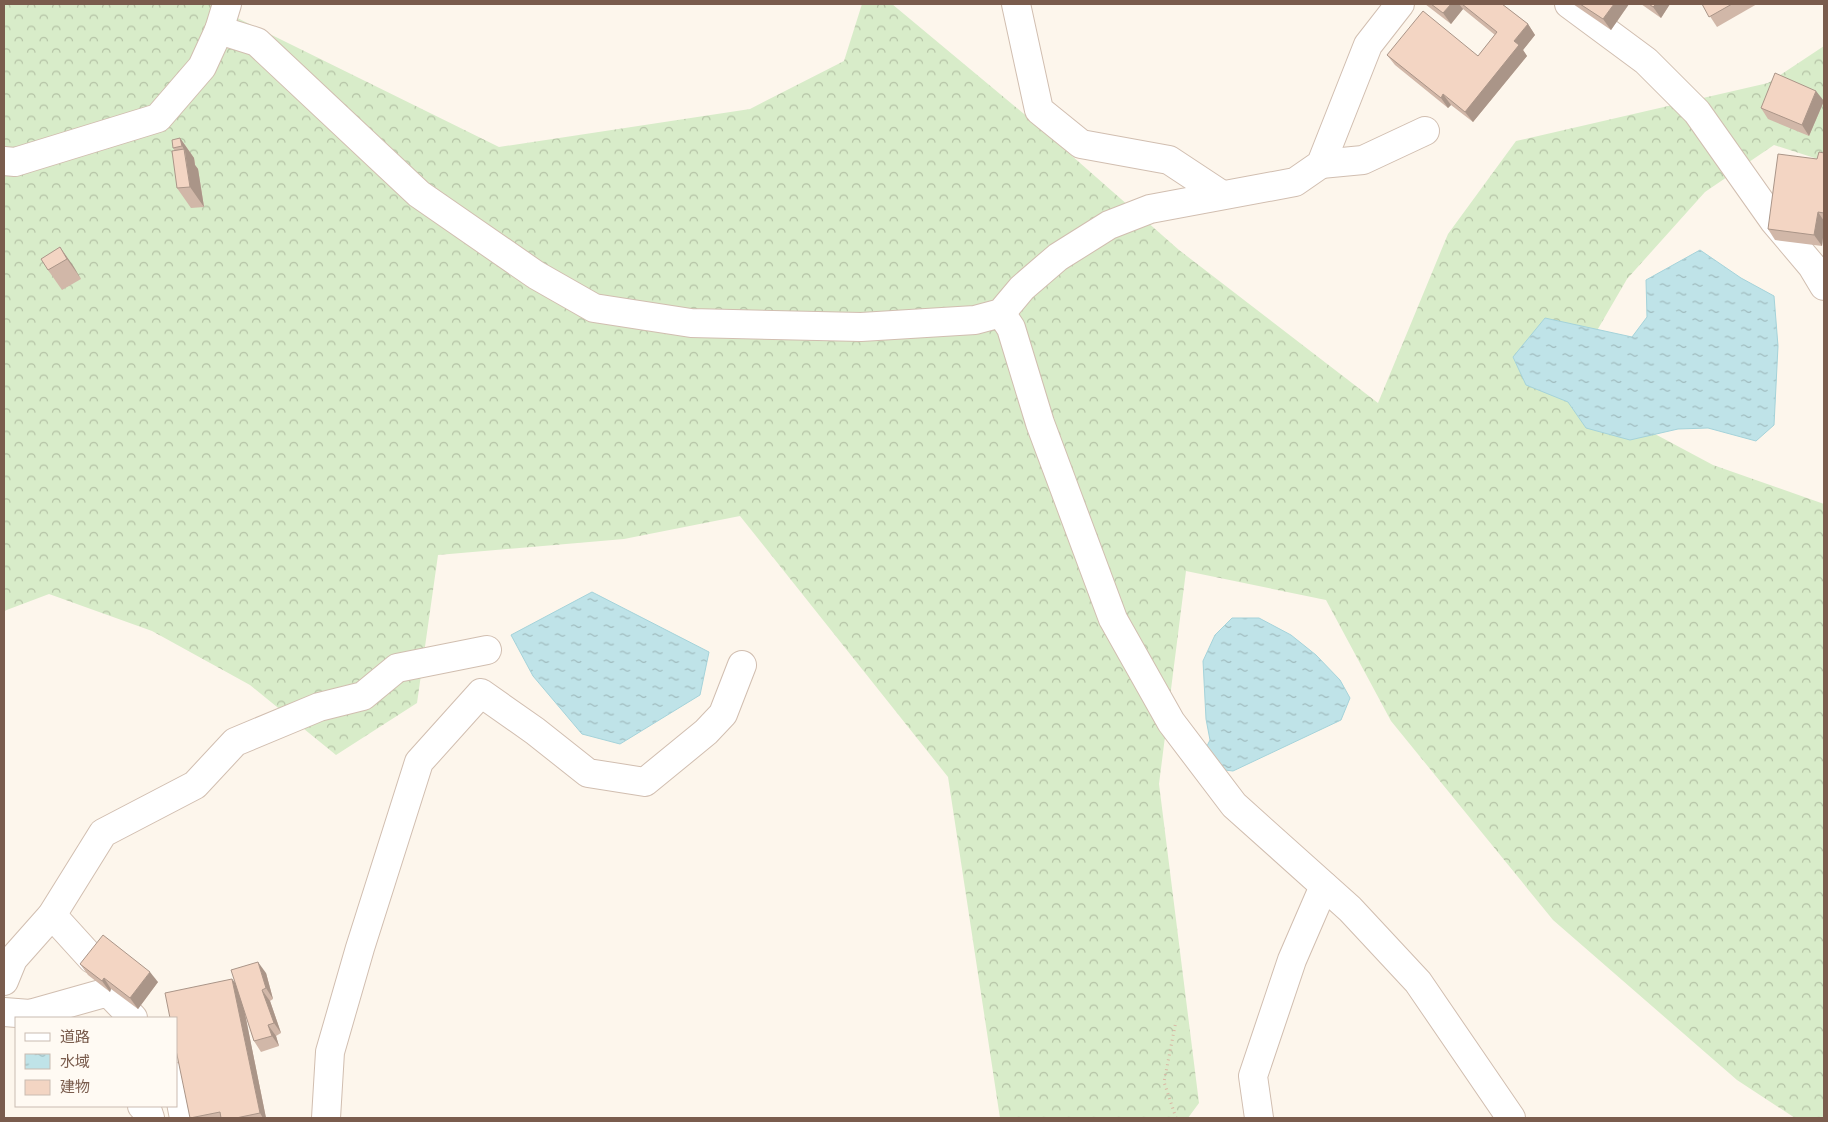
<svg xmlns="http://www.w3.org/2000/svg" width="1828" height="1122" font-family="Karla,'Noto Sans JP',sans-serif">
<defs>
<pattern id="forest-crowns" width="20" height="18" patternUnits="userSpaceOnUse" patternTransform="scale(1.25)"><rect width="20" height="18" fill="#d8ecc9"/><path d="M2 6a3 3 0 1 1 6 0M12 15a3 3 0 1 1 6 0" fill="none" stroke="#b4c2a5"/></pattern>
<pattern id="water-ripples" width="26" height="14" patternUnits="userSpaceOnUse" patternTransform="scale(1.25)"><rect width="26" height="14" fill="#bfe3e8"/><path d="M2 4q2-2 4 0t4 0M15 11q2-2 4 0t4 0" fill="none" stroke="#a0bbbe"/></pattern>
</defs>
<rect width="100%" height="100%" fill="#fdf6ec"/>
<polygon fill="url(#forest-crowns)" points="4,4 209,4 499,147 750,109 844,61 862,4 892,4 1030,119 1179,250 1378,403 1448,234 1516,141 1768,83 1824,46 1824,161 1774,145 1705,192 1627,279 1588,346 1638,425 1713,465 1824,504 1824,1118 1795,1118 1737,1080 1553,920 1391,721 1326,600 1186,571 1159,784 1199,1103 1188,1118 1000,1118 948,777 740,516 624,539 438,555 417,703 336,755 250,685 152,631 49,594 4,611"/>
<g fill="url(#water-ripples)" stroke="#a5d3da">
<polygon points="1700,250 1741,278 1774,296 1778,346 1774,425 1756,441 1708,428 1678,429 1630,440 1586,428 1568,402 1526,385 1513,357 1545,318 1632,337 1647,317 1646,280"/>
<polygon points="592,592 709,652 700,695 620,744 582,734 533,676 511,635"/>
<polygon points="1232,618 1259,618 1291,635 1316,655 1340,680 1350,698 1341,720 1233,771 1216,769 1205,750 1210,740 1206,719 1203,661 1215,635"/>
</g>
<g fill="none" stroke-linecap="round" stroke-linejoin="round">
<defs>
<g id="street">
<polyline points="1016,4 1039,110 1081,144 1169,160 1222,195"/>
<polyline points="1569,4 1646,61 1697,112 1774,221 1812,266 1824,286"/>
<polyline points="219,30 257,42 419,194 536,275 594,308 691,323 861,327 975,320 1001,313 1022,288 1058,257 1109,225 1150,209 1295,182 1321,164 1368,45 1400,4"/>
<polyline points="4,161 15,162 158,118 202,67 219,30 227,4"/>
<polyline points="1321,164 1363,160 1425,131"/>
<polyline points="1001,313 1011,328 1040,423 1113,619 1171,722 1234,805 1350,909 1418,982 1511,1118"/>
<polyline points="52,915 92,959"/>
<polyline points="4,981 13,959 52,915 103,833 195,785 235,742 319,707 363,696 397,668 487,650"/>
<polyline points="4,1012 30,1014 108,992 133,1018"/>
<polyline points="176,1077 184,1118"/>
<polyline points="142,1106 148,1112 150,1118"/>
<polyline points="326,1118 330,1052 360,948 419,762 481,693 535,731 588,773 645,782 706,732 723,714 742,665"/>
<polyline points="1259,1118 1253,1076 1292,960 1324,886"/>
</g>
</defs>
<use href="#street" stroke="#d1beb0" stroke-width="30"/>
<polyline stroke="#d9b8a5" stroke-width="3" stroke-dasharray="1 4" stroke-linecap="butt" points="1176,1118 1164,1082 1176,1021"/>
<use href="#street" stroke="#fff" stroke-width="28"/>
</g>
<g fill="#d1b7a8">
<polygon points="1425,4 1502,4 1528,24 1535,35 1523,50 1527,56 1473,122 1451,105 1448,108 1395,65 1387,55 1478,56 1495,35 1463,9 1451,24"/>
<polygon points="1573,4 1629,4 1611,30"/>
<polygon points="1641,4 1670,4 1661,18"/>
<polygon points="1702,4 1757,4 1717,27"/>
<polygon points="1824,101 1809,136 1768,119 1761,108"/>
<polygon points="180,138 194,158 195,165 198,169 204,207 191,208 177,188 175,151 173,148"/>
<polygon points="1824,153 1824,229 1822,246 1775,240 1768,229 1817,159"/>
<polygon points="60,247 81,279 62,290 48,270"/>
<polygon points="80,964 158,982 138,1009 111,989 110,992 88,975"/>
<polygon points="266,973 273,999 270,1001 281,1033 276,1036 279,1046 261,1052 254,1041 244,1009 266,1118 190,1118 232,979 235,983"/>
</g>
<g fill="#aa9588">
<polygon points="1451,4 1459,4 1463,9 1451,24 1443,13"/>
<polygon points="1614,4 1629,4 1611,30 1603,19"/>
<polygon points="1656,4 1670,4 1661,18 1653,7"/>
<polygon points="1528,24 1535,35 1523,50 1527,56 1473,122 1465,112 1514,41"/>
<polygon points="1816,91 1824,101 1809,136 1802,125"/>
<polygon points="1443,94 1451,105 1448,108 1441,98"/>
<polygon points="180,138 194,158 195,165 198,169 204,207 190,187 185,151 182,146"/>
<polygon points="1818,212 1824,221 1824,229 1822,246 1814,235"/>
<polygon points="60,247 74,267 81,279 67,259"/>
<polygon points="258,962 266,973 273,999 266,988"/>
<polygon points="150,972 158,982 138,1009 130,998"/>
<polygon points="104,978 111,989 110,992 102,981"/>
<polygon points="232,979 240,989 266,1118 263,1118 260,1113"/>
<polygon points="262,990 270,1001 281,1033 274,1023"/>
<polygon points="268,1025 276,1036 279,1046 272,1036"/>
</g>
<g fill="#f3d5c3" stroke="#aa9588">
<polygon points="1431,4 1451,4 1443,13"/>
<polygon points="1462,4 1502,4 1528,24 1514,41 1519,45 1465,112 1443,94 1441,98 1387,55 1423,11 1478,56 1497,32"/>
<polygon points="1580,4 1614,4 1603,19"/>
<polygon points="1649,4 1656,4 1653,7"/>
<polygon points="1702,4 1732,4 1709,17"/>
<polygon points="1775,73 1816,91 1802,125 1761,108"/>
<polygon points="180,138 182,146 173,148 172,140"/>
<polygon points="184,149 190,187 177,188 172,151"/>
<polygon points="1819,152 1824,153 1824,213 1818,212 1814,235 1768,229 1778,154 1817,159"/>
<polygon points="60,247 67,259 48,270 41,259"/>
<polygon points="103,935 150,972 130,998 104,978 102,981 80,964"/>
<polygon points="258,962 266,988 262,990 274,1023 268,1025 272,1036 254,1041 231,970"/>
<polygon points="232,979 260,1113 236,1118 221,1118 220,1112 190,1118 176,1050 176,1018 170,1018 165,993"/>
</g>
<rect width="1828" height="1122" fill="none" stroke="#7a5c4d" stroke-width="10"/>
<rect x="15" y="1017" width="162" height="90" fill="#fffaf3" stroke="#cabbb1"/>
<rect x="25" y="1033" width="25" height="8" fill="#ffffff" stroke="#cabbb1"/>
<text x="60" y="1042" font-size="15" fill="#7a5c4d">道路</text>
<rect x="25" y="1054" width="25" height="15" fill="url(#water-ripples)" stroke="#cabbb1"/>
<text x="60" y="1067" font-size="15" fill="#7a5c4d">水域</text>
<rect x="25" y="1080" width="25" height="15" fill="#f3d5c3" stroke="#cabbb1"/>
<text x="60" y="1092" font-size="15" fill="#7a5c4d">建物</text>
</svg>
